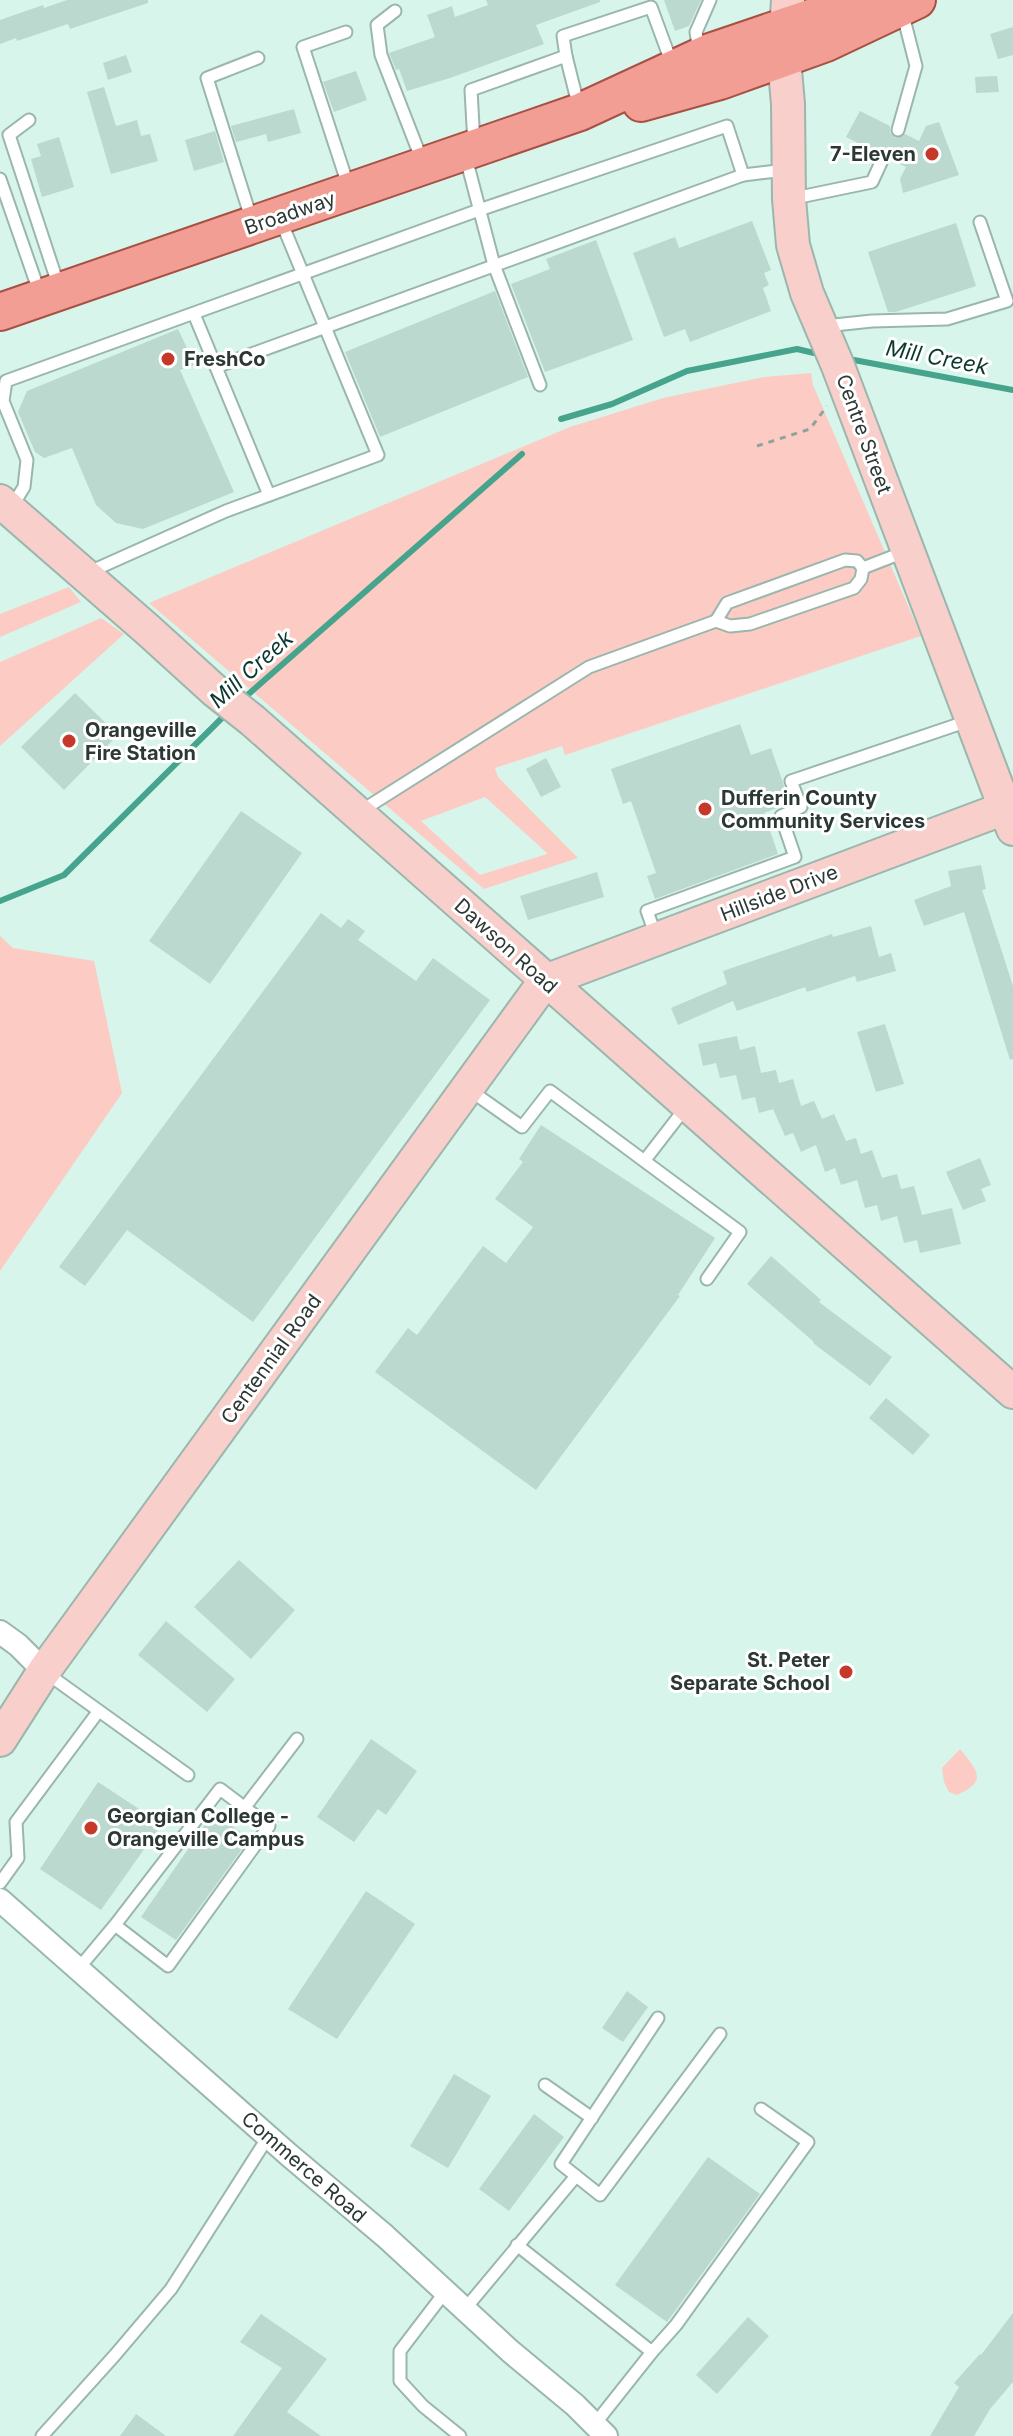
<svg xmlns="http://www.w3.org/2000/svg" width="1013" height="2436" font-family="Inter,sans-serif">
<rect width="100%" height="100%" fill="#d7f5eb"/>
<g fill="#fcccc4" fill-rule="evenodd">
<path d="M811 373 813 385 921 636 565 755 562 746 495 768 498 777 578 858 484 889 149 603 570 427 663 398 764 377ZM485 797 547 853V854L480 875 421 821Z"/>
<polygon points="69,587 81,602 0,637 0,614"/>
<polygon points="101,618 124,634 0,746 0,662"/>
<polygon points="0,936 13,948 94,961 122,1093 0,1271"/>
<path d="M960 1749C978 1771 988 1781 957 1795L949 1792 944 1782 942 1768Z"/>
</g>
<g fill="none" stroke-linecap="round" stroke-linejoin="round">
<g stroke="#47a48c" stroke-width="6">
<polyline points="854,360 1013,390"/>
<polyline points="561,419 612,404 687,371 797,349 814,353"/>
<polyline points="243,699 522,454"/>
<polyline points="0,901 64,875 228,712"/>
</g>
</g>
<g fill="#bbd9cf">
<polygon points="67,0 148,0 148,3 70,29 68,24 17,41 16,38 0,44 0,20 43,5 44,8"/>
<polygon points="486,0 600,0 600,2 536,25 544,44 450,78 407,91 399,69 396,70 389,53 435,37 427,15 452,6 455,17 488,5"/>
<polygon points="664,0 701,0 689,26 675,31"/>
<polygon points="1013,27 1013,55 998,59 990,34"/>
<polygon points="126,55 132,72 108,80 103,63"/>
<polygon points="356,71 367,100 334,112 323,82"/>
<polygon points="997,76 999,92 976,93 975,77"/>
<polygon points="104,87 116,126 137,120 141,136 150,134 158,161 111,174 87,92"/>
<polygon points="294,109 301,133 268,142 266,134 236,142 231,126"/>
<polygon points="860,111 890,126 890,133 896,138 905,134 919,141 926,126 939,122 959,175 903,193 900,179 906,167 892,160 890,151 882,148 876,152 846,137"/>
<polygon points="215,131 224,162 194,171 185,140"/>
<polygon points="59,137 74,187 42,197 31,159 41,156 37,144"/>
<polygon points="752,221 771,270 764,273 769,285 763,288 771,311 690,342 685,329 664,337 633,253 675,237 679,248"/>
<polygon points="956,223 976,286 896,312 888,312 868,252"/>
<polygon points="596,240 633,340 545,372 511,284 550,269 546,259"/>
<polygon points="495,291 528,377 380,437 345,352"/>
<polygon points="178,329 195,365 180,370 234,492 143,529 116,523 96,505 72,448 44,458 35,452 18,412 27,391"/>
<polygon points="75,693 118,735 64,790 21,747"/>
<polygon points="740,724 751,755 771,748 790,803 764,813 778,854 655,899 647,876 656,873 631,801 623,804 611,769"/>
<polygon points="546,758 561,787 541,797 526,769"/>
<polygon points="241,811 302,853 210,984 149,941"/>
<polygon points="981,865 986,889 982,890 1013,986 1013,1059 1010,1060 964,912 924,926 914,900 951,886 948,871"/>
<polygon points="597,872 604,897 528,920 520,896"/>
<polygon points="321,913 341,928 348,919 365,931 358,940 416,981 433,958 490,1000 253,1322 127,1230 85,1286 59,1267"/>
<polygon points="871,926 879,957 891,953 896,971 857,982 855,976 807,992 805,987 737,1011 733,1001 678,1025 671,1008 727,984 723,971 832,934 833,937"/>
<polygon points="885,1024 904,1084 876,1092 857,1032"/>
<polygon points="737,1036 740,1050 755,1046 761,1073 776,1070 779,1083 793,1079 801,1106 814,1101 822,1119 834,1114 846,1141 856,1138 861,1154 872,1150 882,1178 897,1174 901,1189 914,1186 922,1215 952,1208 961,1244 920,1253 917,1240 904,1243 897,1216 881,1221 877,1205 865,1208 857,1180 841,1185 835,1168 825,1172 816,1145 801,1152 793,1133 785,1136 773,1109 759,1113 755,1097 742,1100 736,1075 720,1078 716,1063 703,1066 698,1044"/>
<polygon points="541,1125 715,1238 678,1295 680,1296 536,1490 375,1372 408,1328 417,1335 483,1246 506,1263 533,1227 495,1199 523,1162 519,1159"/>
<polygon points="980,1158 991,1185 981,1189 986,1201 963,1210 946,1172"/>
<polygon points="771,1256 821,1300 819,1302 892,1357 870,1386 813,1343 814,1342 747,1284"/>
<polygon points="886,1398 930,1435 913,1455 869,1418"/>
<polygon points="239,1560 295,1610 251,1659 194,1607"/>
<polygon points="166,1621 235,1679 207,1712 138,1655"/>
<polygon points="371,1739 417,1771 386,1815 378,1809 354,1842 317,1817"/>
<polygon points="98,1782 162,1824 101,1910 40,1869"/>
<polygon points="213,1813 250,1838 176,1940 141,1917"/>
<polygon points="366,1891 415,1924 337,2039 288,2009"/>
<polygon points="627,1991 648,2007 623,2042 602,2028"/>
<polygon points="454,2074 491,2096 448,2168 410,2146"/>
<polygon points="534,2114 564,2137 509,2211 479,2189"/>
<polygon points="708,2157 760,2194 667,2322 615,2285"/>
<polygon points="1013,2313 1013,2382 990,2409 974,2436 930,2436 959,2387 954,2383 980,2354 981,2355"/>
<polygon points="261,2314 327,2359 287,2412 321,2436 233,2436 282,2368 240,2342"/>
<polygon points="748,2317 769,2336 717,2394 696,2375"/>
<polygon points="136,2414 166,2436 120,2436"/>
</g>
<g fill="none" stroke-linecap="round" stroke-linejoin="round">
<defs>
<g id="lane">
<polyline points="395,11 377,25 381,55 423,163"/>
<polyline points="346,32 303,47 349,188"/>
<polyline points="699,52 696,32 710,0"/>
<polyline points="579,108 566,56 563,36 651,7 672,64"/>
<polyline points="29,120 9,135 59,287"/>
<polyline points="898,130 916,66 902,11"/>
<polyline points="474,144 471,90 566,56"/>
<polyline points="466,158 494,265 540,385"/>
<polyline points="0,179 40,294"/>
<polyline points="790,199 872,182 884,156"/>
<polyline points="252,221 207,78 258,58"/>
<polyline points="194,314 269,495"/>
<polyline points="825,326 872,321 947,319 1007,301 980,222"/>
<polyline points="216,367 743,175 785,170"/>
<polyline points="11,508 24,487 27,460 3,401 6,381 479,210 727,126 743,175"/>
<polyline points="863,568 904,552"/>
<polyline points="87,573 226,511 378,455 281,221"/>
<polyline points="716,621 727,603 845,560 857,561 863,568"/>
<polyline points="361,811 589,667 716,621 730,626 750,624 854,588 861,579 863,568"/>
<polyline points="656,936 647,911 795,857 781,816 801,807 791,781 971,720"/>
<polyline points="471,1091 522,1127 550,1091 740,1232 707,1279"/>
<polyline points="645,1160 686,1107"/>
<polyline points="45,1672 188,1775"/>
<polyline points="245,1807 297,1739"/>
<polyline points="0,1883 18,1858 16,1822 98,1712"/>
<polyline points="79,1968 115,1925 168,1966 269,1826 220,1789 115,1925"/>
<polyline points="658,2018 561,2164 600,2195 720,2034"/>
<polyline points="545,2085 592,2118"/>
<polyline points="517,2245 652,2352 594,2425"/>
<polyline points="445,2292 400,2351 400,2381 423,2406 460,2436"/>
<polyline points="465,2309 576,2176"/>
<polyline points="652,2352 676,2325 808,2142 761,2109"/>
<polyline points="42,2436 115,2355 171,2289 268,2137"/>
</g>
<g id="street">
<polyline points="0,1632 18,1645 44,1671"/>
<polyline points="0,1900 289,2155 385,2236 510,2351 575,2405 606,2436"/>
</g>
<g id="secondary">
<polyline points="788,0 784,59 788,104 789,199 793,245 807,293 838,366 1013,829"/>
<polyline points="0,501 148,630 214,690 252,720 1013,1392"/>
<polyline points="545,981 1005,808"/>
<polyline points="0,1740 44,1671 545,981"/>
</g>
<g id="primary">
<polyline points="641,103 720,81 826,43 917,0"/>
<polyline points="0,312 580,112 710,52 828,12 875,0"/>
</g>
</defs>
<use href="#lane" stroke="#9ab6ad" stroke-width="15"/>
<use href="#street" stroke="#9ab6ad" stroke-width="26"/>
<use href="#secondary" stroke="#9ab6ad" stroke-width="36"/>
<use href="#primary" stroke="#a75144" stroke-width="40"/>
<polyline stroke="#8da39c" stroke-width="3" stroke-dasharray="6 6" stroke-linecap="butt" points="757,446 810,429 827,406"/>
<use href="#lane" stroke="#fff" stroke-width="11"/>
<use href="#street" stroke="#fff" stroke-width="22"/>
<use href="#secondary" stroke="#f8cfca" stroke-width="32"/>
<use href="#primary" stroke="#f29e94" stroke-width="36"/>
</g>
<g fill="#c5382a" stroke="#fff" stroke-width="3">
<circle cx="932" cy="154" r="8"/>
<circle cx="168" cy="359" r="8"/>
<circle cx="69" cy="741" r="8"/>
<circle cx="705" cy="809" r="8"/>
<circle cx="846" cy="1672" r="8"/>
<circle cx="91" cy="1828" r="8"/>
</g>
<g text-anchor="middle" stroke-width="6" stroke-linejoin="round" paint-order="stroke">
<g font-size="20" font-weight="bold" fill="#2c3834" stroke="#fff" text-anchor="start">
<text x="916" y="161" text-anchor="end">7-Eleven</text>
<text x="184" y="366">FreshCo</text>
<text x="85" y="737">Orangeville<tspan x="85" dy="23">Fire Station</tspan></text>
<text x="721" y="805">Dufferin County<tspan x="721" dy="23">Community Services</tspan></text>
<text x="830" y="1667" text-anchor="end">St. Peter<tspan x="830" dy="23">Separate School</tspan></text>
<text x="107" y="1823">Georgian College -<tspan x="107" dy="23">Orangeville Campus</tspan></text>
</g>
<g font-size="20" fill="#2c3834" stroke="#fff">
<text transform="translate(290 213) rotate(-19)" y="7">Broadway</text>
<text transform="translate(864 434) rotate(70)" y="7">Centre Street</text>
<text transform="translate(779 893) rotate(-21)" y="7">Hillside Drive</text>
<text transform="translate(506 946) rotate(42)" y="7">Dawson Road</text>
<text transform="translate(271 1359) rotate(-54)" y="7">Centennial Road</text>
<text transform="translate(304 2167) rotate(41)" y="7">Commerce Road</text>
</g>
<g font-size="22" font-style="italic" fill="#0d382e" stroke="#fff">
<text transform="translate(937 357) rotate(11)" y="8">Mill Creek</text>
<text transform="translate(251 669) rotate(-42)" y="8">Mill Creek</text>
</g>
</g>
</svg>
